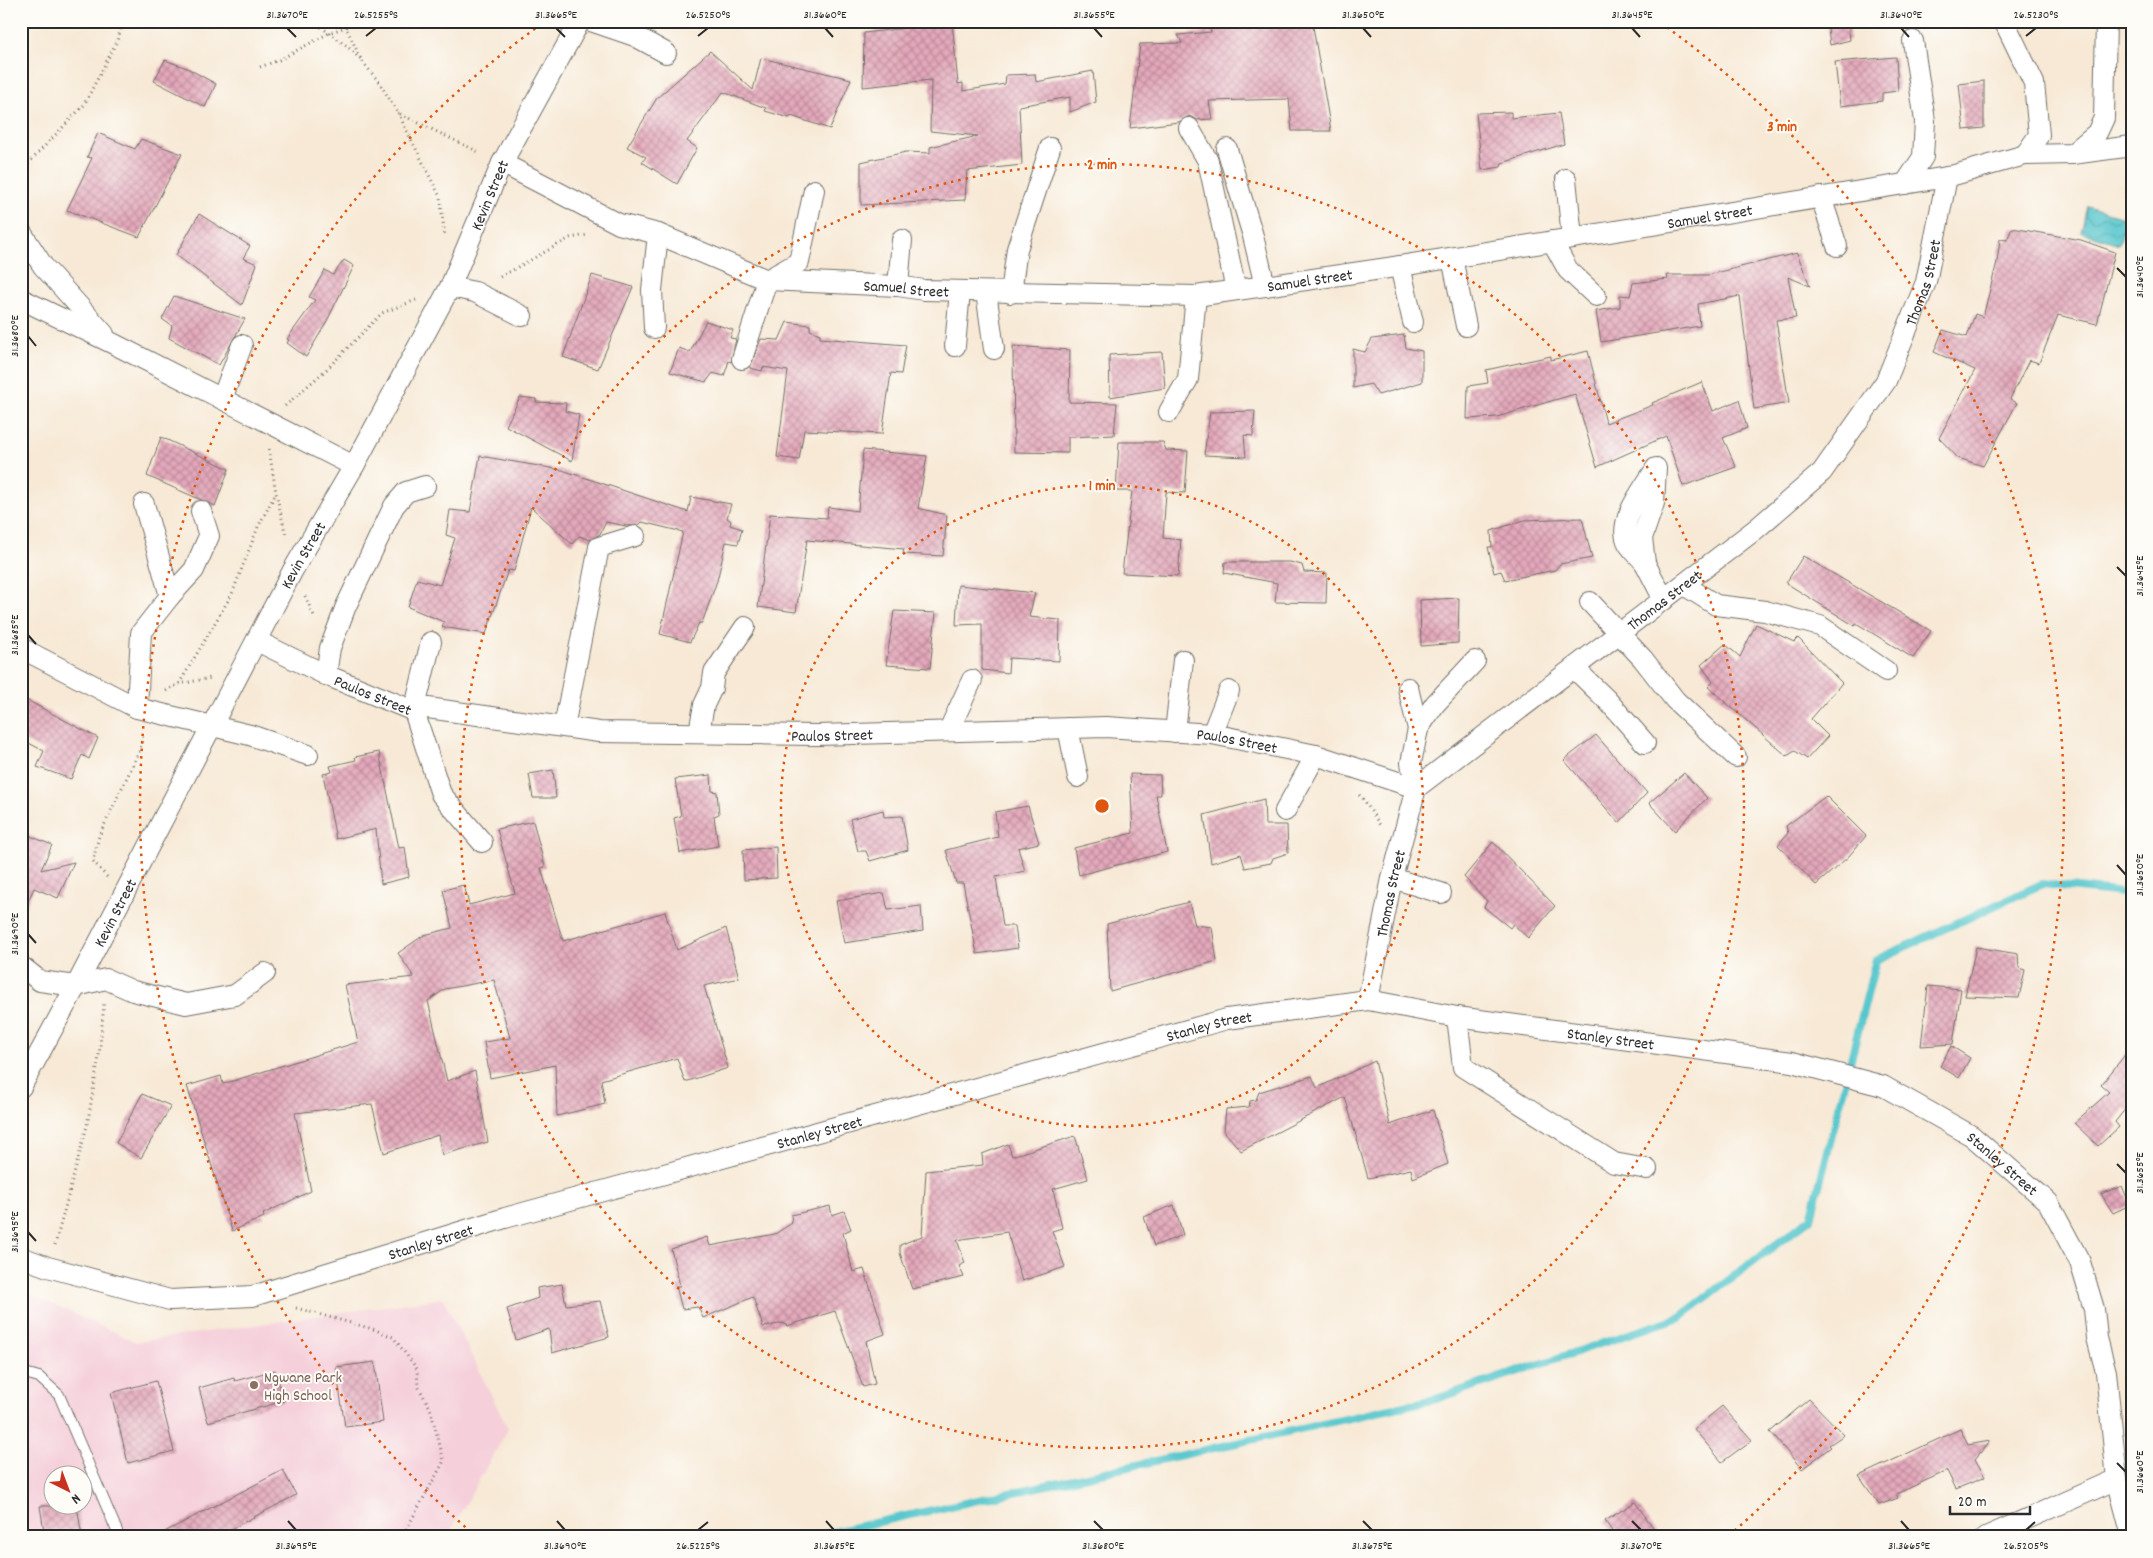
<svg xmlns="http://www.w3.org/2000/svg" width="2153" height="1558" font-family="Dekko,sans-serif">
<defs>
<pattern id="water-waves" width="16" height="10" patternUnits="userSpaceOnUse" patternTransform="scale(1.25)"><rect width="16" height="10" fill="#59c7cd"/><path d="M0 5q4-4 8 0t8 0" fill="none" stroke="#4aa2a7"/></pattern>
<pattern id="building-cross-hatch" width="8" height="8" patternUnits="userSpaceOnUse" patternTransform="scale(1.25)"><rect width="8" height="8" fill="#e4a8bb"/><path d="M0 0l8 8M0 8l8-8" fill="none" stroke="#b98998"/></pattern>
</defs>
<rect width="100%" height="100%" fill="#fdfcf7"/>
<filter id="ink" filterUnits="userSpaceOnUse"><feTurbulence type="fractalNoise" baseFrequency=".02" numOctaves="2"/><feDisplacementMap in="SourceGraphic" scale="10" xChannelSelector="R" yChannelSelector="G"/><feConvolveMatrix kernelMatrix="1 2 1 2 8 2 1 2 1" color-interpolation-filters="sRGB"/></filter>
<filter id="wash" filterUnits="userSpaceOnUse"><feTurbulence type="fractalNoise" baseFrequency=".0096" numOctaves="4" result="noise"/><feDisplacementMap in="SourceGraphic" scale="20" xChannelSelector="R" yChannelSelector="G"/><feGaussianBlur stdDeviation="1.12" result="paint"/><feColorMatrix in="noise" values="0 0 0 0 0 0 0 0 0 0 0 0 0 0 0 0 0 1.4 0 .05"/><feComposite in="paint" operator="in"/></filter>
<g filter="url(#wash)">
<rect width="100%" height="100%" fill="#f7e9d6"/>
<path fill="#f5cfda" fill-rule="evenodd" d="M21 1290 136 1342 443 1298 508 1429 447 1537H21ZM52 1476H82V1506H52Z"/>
<polygon fill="url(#water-waves)" stroke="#42797c" points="2087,206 2127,218 2119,244 2081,232"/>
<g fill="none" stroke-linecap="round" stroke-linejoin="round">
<polyline stroke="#59c7cd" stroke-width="8" points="811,1537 1436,1399 1680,1317 1811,1218 1876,960 2042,884 2132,894"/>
</g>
<g id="blocks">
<g fill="url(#building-cross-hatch)">
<polygon points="929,21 952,21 958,84 963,83 963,91 1005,84 1006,75 1035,74 1036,82 1093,71 1096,102 1070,112 1070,97 1019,106 1022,165 967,171 965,200 861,205 861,162 906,152 930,153 930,147 978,136 930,131 931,80 863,87 864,33 929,25"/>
<polygon points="1250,21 1312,21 1331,131 1292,131 1289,99 1209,101 1212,119 1198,120 1189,116 1179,122 1130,128 1140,44 1182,43 1178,35 1211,32 1210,27"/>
<polygon points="1827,21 1848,21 1850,40 1830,45"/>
<polygon points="710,51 753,90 761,58 851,79 830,129 791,116 789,118 765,111 766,108 723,92 687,141 697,148 677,184 642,162 646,157 627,147 657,98"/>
<polygon points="1896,57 1898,91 1882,93 1882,101 1840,106 1835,62"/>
<polygon points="165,60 187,68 216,84 205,107 154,81"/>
<polygon points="1984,81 1984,128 1964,130 1959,84"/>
<polygon points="1511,112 1511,118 1559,113 1564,144 1502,163 1501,167 1482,170 1476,113"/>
<polygon points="98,133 135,149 141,139 182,154 139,237 67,210 92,158 87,157"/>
<polygon points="199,214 250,246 243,258 257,264 242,305 176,255"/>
<polygon points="2012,228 2081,240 2115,252 2097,324 2058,315 2039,363 2029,360 2010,399 2017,403 1983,466 1958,458 1939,438 1975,370 1934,352 1943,330 1967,337 1975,314 1983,317 1997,262 2000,239 2007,240"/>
<polygon points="1797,253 1810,286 1788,277 1796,318 1776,320 1789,403 1754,409 1740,296 1698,304 1700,326 1601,342 1596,311 1620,307 1620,295 1630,296 1633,283 1668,279 1667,275 1708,275"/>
<polygon points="344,260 354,266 326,323 306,357 287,343 289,340 287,339 315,300 309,297 325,270 333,275"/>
<polygon points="592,275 633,287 598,369 563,357"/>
<polygon points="174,296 245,319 219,365 169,338 172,326 162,319"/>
<polygon points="706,321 733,330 730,338 736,339 731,362 729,361 724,376 713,373 706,382 670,372 679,348 690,352"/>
<polygon points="787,322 810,325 810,330 820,334 820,338 906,345 901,374 891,373 882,434 804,430 799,460 777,457 788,371 763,367 762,371 750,368 761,339 779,340"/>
<polygon points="1404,335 1406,348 1422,351 1422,382 1378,395 1371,384 1353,388 1353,349 1365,352 1372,339"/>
<polygon points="1013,346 1070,350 1069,402 1117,403 1114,435 1068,437 1068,453 1014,452"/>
<polygon points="1588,351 1606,423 1653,405 1652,403 1702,382 1713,411 1739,400 1747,428 1723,438 1736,467 1683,486 1666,436 1597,467 1575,394 1497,417 1467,419 1468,386 1488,383 1486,370 1551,356 1551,360"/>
<polygon points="1162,352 1165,388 1110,397 1109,355"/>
<polygon points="520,397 536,399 536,402 566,403 565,411 579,415 572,461 506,426"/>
<polygon points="1255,411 1253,436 1244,435 1246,457 1204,455 1210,412"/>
<polygon points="161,437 229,469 215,506 147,476"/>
<polygon points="1119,442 1163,442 1166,450 1188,451 1185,493 1166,492 1163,538 1181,540 1178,576 1122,573 1132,491 1116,491"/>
<polygon points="863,450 927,456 918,508 947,515 943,556 903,554 904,549 807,540 796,612 758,607 770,514 827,518 828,507 858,511"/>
<polygon points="480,456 562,470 688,512 691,497 731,504 727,518 731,521 730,525 742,529 738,544 726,542 717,581 702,623 699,623 690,642 660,634 683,532 642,522 639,525 626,526 606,522 600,534 590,540 579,536 572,544 531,507 514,571 508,570 486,634 442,627 444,622 408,607 417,579 440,585 455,538 446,535 450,510 470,512"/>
<polygon points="1582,518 1592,558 1560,564 1555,570 1505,580 1501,571 1494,573 1488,547 1492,547 1491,531 1524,520"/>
<polygon points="1803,556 1931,631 1913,658 1856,623 1855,626 1786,583"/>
<polygon points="1225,562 1290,562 1302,565 1304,572 1327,573 1326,603 1275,602 1277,583 1224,573"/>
<polygon points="958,585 1035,593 1029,617 1060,620 1059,661 1009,658 1008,673 982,670 982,624 956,625"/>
<polygon points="1459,598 1458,643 1421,646 1420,600"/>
<polygon points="894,611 936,613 930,668 886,665"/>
<polygon points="1756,624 1794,642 1798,638 1842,683 1811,719 1828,736 1807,759 1795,751 1787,756 1708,687 1713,682 1701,665 1725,644 1740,657"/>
<polygon points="21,697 98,738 89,759 82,755 71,779 37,767 44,751 21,739"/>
<polygon points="1596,735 1647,793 1619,823 1564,760"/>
<polygon points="379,752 399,848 405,847 409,877 381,884 376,829 336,839 323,774 332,772 330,766 356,760 355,757"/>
<polygon points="553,770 556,798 533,798 529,774"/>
<polygon points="1684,773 1707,798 1675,831 1649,803"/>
<polygon points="1130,774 1160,775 1161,795 1156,795 1167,852 1079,875 1074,848 1133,833"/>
<polygon points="711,775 712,791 717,792 719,814 714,816 718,846 680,853 674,818 681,816 675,779"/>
<polygon points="1826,796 1866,836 1848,857 1816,885 1778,845 1788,833 1786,826"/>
<polygon points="1264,799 1265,825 1287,825 1288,853 1273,858 1271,863 1245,868 1241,854 1211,863 1204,815"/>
<polygon points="1028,806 1039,843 1018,848 1025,871 996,877 1003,926 1015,926 1018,948 977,954 963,883 956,883 946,850 998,837 995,812"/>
<polygon points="883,810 884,817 902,816 908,850 870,861 866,851 858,851 850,819"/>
<polygon points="533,821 545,867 541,868 563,941 665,912 677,950 726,928 739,978 704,986 728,1068 685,1082 677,1058 601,1080 605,1104 557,1116 555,1065 490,1078 484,1042 510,1038 494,980 445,989 428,1001 447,1081 475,1071 488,1142 442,1155 438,1135 384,1153 372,1104 295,1113 311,1191 263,1214 264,1217 232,1231 187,1086 221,1076 223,1084 358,1042 345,985 414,977 398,953 424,935 452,928 443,890 464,885 469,905 515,893 497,829"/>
<polygon points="21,832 52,845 41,870 74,862 58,898 34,888 21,917"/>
<polygon points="1493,842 1555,906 1528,938 1513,924 1510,928 1484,907 1487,901 1464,877"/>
<polygon points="776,847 777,878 744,880 743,850"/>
<polygon points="884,893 888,910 921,906 923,931 844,943 836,901"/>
<polygon points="1189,902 1195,925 1212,927 1217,961 1110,991 1107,924"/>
<polygon points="1976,947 2018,954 2019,968 2025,970 2019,998 1965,996"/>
<polygon points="1928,986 1961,989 1953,1044 1921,1046"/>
<polygon points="1951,1046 1970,1058 1959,1078 1940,1066"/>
<polygon points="2132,1046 2132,1113 2126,1108 2115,1122 2119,1127 2098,1146 2074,1123 2109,1092 2101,1085"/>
<polygon points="1375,1061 1390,1125 1433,1110 1448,1164 1413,1178 1411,1169 1368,1178 1345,1097 1241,1151 1224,1131 1226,1109 1249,1107 1250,1101 1256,1100 1259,1092 1312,1076 1317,1088"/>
<polygon points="142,1094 171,1106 141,1158 116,1143"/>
<polygon points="1075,1136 1088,1179 1053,1189 1062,1228 1052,1231 1065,1267 1022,1281 1007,1232 957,1240 965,1263 959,1266 964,1277 912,1289 900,1253 900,1245 922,1236 926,1171 983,1165 982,1154 1008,1144 1012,1156"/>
<polygon points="2122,1186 2130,1205 2113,1213 2101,1194"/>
<polygon points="1174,1205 1183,1235 1154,1246 1144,1217"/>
<polygon points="830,1206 832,1215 844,1211 851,1229 843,1233 853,1272 864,1269 885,1334 866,1341 875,1384 863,1387 835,1311 787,1326 784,1323 763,1327 753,1297 703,1318 698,1307 682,1309 676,1286 680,1286 671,1249 707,1237 710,1246 775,1234 792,1223 791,1215"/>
<polygon points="562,1284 566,1305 600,1301 609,1337 552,1353 549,1329 516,1340 507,1309 538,1298 537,1288"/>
<polygon points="375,1362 383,1422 345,1427 336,1367"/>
<polygon points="275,1370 284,1401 208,1422 199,1388 234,1378 235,1381"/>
<polygon points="156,1381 174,1451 128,1463 111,1393"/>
<polygon points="1809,1399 1844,1435 1829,1445 1831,1447 1802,1469 1770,1432"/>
<polygon points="1722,1406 1752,1440 1722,1462 1694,1429"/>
<polygon points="1960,1429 1968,1445 1990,1441 1975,1459 1985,1477 1956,1489 1947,1471 1896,1494 1898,1498 1879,1505 1859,1476"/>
<polygon points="283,1470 296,1495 216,1537 155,1537"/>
<polygon points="1635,1502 1660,1537 1616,1537 1605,1521"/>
<polygon points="40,1506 77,1506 82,1537 45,1537"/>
</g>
</g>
</g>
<g filter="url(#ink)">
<use href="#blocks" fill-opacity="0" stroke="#726e67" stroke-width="1"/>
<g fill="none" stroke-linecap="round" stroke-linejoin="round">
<defs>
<polyline id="service" points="21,1372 39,1377 59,1395 117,1531"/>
<g id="minor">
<polyline points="591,21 635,36 666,53"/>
<polyline points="2004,21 2034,83 2039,135 2025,155"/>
<polyline points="1189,128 1208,161 1236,290"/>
<polyline points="1227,149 1253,236 1265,286"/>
<polyline points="2072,154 2097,133 2104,118 2106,21"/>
<path id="s1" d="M502 163 619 224 658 234 767 280 898 286 924 290 1196 296 1388 268 1947 177 2025 155 2072 154 2132 146"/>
<polyline points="1566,179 1572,238"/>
<polyline points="1905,184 1923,157 1925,121 1913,41"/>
<polyline points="1821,197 1837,246"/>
<polyline points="21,232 43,266 104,334"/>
<polyline points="1552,241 1568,270 1596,296"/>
<polyline points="1452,258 1466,326"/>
<polyline points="1400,266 1413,322"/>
<polyline points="898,286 902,240"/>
<polyline points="450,287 475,292 522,316"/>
<polyline points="986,292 994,349"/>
<polyline points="1011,293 1017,249 1050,148"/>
<polyline points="21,299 112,343 354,466"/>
<polyline points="654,328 652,290 658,234"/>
<polyline points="955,346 960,291"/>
<polyline points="742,359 767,280 799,262 814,190"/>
<polyline points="222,399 242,345"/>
<polyline points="1169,412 1188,379 1196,296"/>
<polyline points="1656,468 1654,503 1642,538 1645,563 1664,600"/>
<path d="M1645 563C1640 556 1630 549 1627 541 1618 520 1644 488 1655 470"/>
<polyline points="1684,585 1716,605 1765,611 1820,626 1886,671"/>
<polyline points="170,596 194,570 209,536 201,511"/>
<polyline points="1590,602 1643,659 1675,700 1736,757"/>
<path id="s2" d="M257 641 326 675 414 711 428 708 599 732 817 735 1106 727 1212 734 1316 755 1416 788"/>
<polyline points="431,642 414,711 441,794 482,842"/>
<polyline points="21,648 137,708 250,735 308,755"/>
<polyline points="1575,669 1607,700 1645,743"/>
<polyline points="326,675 330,648 346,606 394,506 406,492 425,486"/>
<polyline points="1408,688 1418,729 1411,763 1416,788"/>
<polyline points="137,708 141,633 170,596 144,504"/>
<polyline points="564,727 599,547 635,536"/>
<polyline points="1068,728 1078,777"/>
<polyline points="1418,729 1435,704 1475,661"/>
<polyline points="949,730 972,680"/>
<polyline points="699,732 704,705 712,688 714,673 745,627"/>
<polyline points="1175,732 1183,660"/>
<polyline points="1212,734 1229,691"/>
<polyline points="1285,811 1316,755"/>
<polyline points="1392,878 1441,893"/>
<polyline points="21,966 40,981 76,986 106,979 133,991 186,1004 235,995 265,973"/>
<path id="s3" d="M1368 1000 1392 878 1416 788 1756 529 1822 472 1886 381 1926 282 1947 177"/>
<polyline points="1457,1017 1463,1067 1614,1163 1647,1169"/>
<path id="s4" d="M21 1087 76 986 293 570 354 466 450 287 502 163 580 21"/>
<path id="s5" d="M21 1257 48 1267 170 1300 253 1296 505 1218 1227 1019 1368 1000 1457 1017 1792 1062 1883 1086 1972 1136 2048 1202 2080 1262 2094 1309 2097 1338 2106 1372 2117 1479 2132 1536"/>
<polyline points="1986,1537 2117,1479"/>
</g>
</defs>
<use href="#service" stroke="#726e67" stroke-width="12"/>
<use href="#minor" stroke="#726e67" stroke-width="22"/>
<g stroke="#726e67" stroke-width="3" stroke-dasharray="1 4" stroke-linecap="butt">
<polyline points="313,21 347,46 360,59"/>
<polyline points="343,21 362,61 379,82 398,113 481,153"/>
<polyline points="260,67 279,60 329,33 362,21"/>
<polyline points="21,98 24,100 21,118"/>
<polyline points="398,113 440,197 445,237"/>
<polyline points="21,171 84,105 117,41 123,21"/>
<polyline points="500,277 570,238 588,235"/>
<polyline points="285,406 328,368 382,313 416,300"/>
<polyline points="269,449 276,493 286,536"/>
<polyline points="305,596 315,618"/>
<polyline points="179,684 211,678"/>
<polyline points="166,691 179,684 232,594 258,527 276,493"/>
<polyline points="1359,795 1364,800 1381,827"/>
<polyline points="107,877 93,861 99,836 140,750 143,734"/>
<polyline points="55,1245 87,1126 99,1056 104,1004"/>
<polyline points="296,1308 373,1329 393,1337 417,1369 418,1386 430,1408 444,1461 402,1537"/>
</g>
<use href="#service" stroke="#fff" stroke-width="10"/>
<use href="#minor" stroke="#fff" stroke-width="20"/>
</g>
</g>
<path fill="none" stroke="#2b2b2b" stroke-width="2" d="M287 28 296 37M556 28 565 37M825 28 833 37M1094 28 1102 37M1363 28 1371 37M1632 28 1640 37M1901 28 1909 37M366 36 376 28M698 36 708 28M2026 36 2036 28M2117 268 2126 277M28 336 36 346M2117 567 2126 576M28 635 36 644M2117 865 2126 875M28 934 36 943M2117 1164 2126 1173M28 1232 36 1241M2117 1463 2126 1472M288 1521 296 1530M557 1521 565 1530M826 1521 834 1530M1094 1521 1103 1530M1363 1521 1372 1530M1632 1521 1641 1530M1901 1521 1909 1530M698 1530 708 1522M2026 1530 2035 1522"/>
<g fill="none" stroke="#df570e" stroke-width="2.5" stroke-dasharray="2.5 5">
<circle cx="1102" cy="806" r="321"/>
<circle cx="1102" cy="806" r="642"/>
<path d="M471 1532A962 962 0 0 1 543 23M1661 23A962 962 0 0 1 1733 1532"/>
</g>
<circle fill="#8d6e63" stroke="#fdfcf7" stroke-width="2" cx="254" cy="1385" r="5"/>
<g text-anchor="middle" stroke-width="4" stroke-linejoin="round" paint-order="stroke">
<g font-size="16" fill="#2b2b2b" stroke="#fdfcf7">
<text dy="6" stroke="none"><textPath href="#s4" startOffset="1008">Kevin Street</textPath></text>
<text dy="6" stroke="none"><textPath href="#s1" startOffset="1240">Samuel Street</textPath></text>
<text dy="6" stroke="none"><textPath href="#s1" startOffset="835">Samuel Street</textPath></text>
<text dy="6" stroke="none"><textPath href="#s3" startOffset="949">Thomas Street</textPath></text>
<text dy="6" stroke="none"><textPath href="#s1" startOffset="430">Samuel Street</textPath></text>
<text dy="6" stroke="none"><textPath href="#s4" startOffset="602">Kevin Street</textPath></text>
<text dy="6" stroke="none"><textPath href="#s3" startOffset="529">Thomas Street</textPath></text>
<text dy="6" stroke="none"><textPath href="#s2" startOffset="128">Paulos Street</textPath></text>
<text dy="6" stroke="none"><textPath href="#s2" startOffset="592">Paulos Street</textPath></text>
<text dy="6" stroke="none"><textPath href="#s2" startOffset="998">Paulos Street</textPath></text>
<text dy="6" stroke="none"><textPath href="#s3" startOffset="109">Thomas Street</textPath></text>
<text dy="6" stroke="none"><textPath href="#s4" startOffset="198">Kevin Street</textPath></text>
<text dy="6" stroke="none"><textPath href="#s5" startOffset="1232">Stanley Street</textPath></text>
<text dy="6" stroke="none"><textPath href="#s5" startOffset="1639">Stanley Street</textPath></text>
<text dy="6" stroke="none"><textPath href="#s5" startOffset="828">Stanley Street</textPath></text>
<text dy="6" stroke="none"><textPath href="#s5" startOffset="2059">Stanley Street</textPath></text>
<text dy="6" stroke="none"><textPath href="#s5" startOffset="424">Stanley Street</textPath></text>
</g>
<g font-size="16" fill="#785e54" stroke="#fdfcf7" text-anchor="start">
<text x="264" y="1382">Ngwane Park<tspan x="264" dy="18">High School</tspan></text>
</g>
</g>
<circle cx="1102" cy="806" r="8" fill="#df570e" stroke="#fdfcf7" stroke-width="2.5"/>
<g font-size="15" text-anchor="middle" font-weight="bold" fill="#df570e" stroke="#fdfcf7" stroke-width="4" stroke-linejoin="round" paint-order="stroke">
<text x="1782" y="131">3 min</text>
<text x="1102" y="169">2 min</text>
<text x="1102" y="490">1 min</text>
</g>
<rect width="2153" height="1558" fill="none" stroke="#fdfcf7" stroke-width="55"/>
<g transform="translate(68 1490) rotate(138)"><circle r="24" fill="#fdfcf7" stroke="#a9a8a5"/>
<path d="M0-4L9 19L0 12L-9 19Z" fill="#c8321e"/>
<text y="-8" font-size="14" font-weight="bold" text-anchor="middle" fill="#2b2b2b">N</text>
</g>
<path d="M1950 1506v8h80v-8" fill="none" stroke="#2b2b2b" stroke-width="2.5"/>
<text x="1958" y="1506" font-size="15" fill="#2b2b2b" stroke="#fdfcf7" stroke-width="4" paint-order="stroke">20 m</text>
<rect x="28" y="28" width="2098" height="1502" fill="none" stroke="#2b2b2b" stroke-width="2"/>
<g font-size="12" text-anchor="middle" fill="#2b2b2b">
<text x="287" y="18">31.3670°E</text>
<text x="376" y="18">26.5255°S</text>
<text x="556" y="18">31.3665°E</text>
<text x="708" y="18">26.5250°S</text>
<text x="825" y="18">31.3660°E</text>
<text x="1094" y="18">31.3655°E</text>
<text x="1363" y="18">31.3650°E</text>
<text x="1632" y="18">31.3645°E</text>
<text x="1901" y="18">31.3640°E</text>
<text x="2036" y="18">26.5230°S</text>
<text transform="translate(2139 277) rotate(-90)" y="4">31.3640°E</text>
<text transform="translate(14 336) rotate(-90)" y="4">31.3680°E</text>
<text transform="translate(2139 576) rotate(-90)" y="4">31.3645°E</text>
<text transform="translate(14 635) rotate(-90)" y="4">31.3685°E</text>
<text transform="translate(2139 875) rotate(-90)" y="4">31.3650°E</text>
<text transform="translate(14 934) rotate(-90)" y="4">31.3690°E</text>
<text transform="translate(2139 1173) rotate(-90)" y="4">31.3655°E</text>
<text transform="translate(14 1232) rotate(-90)" y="4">31.3695°E</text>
<text transform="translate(2139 1472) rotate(-90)" y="4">31.3660°E</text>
<text x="296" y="1549">31.3695°E</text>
<text x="565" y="1549">31.3690°E</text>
<text x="698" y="1549">26.5225°S</text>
<text x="834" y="1549">31.3685°E</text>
<text x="1103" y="1549">31.3680°E</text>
<text x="1372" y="1549">31.3675°E</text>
<text x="1641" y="1549">31.3670°E</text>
<text x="1909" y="1549">31.3665°E</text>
<text x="2026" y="1549">26.5205°S</text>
</g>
</svg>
